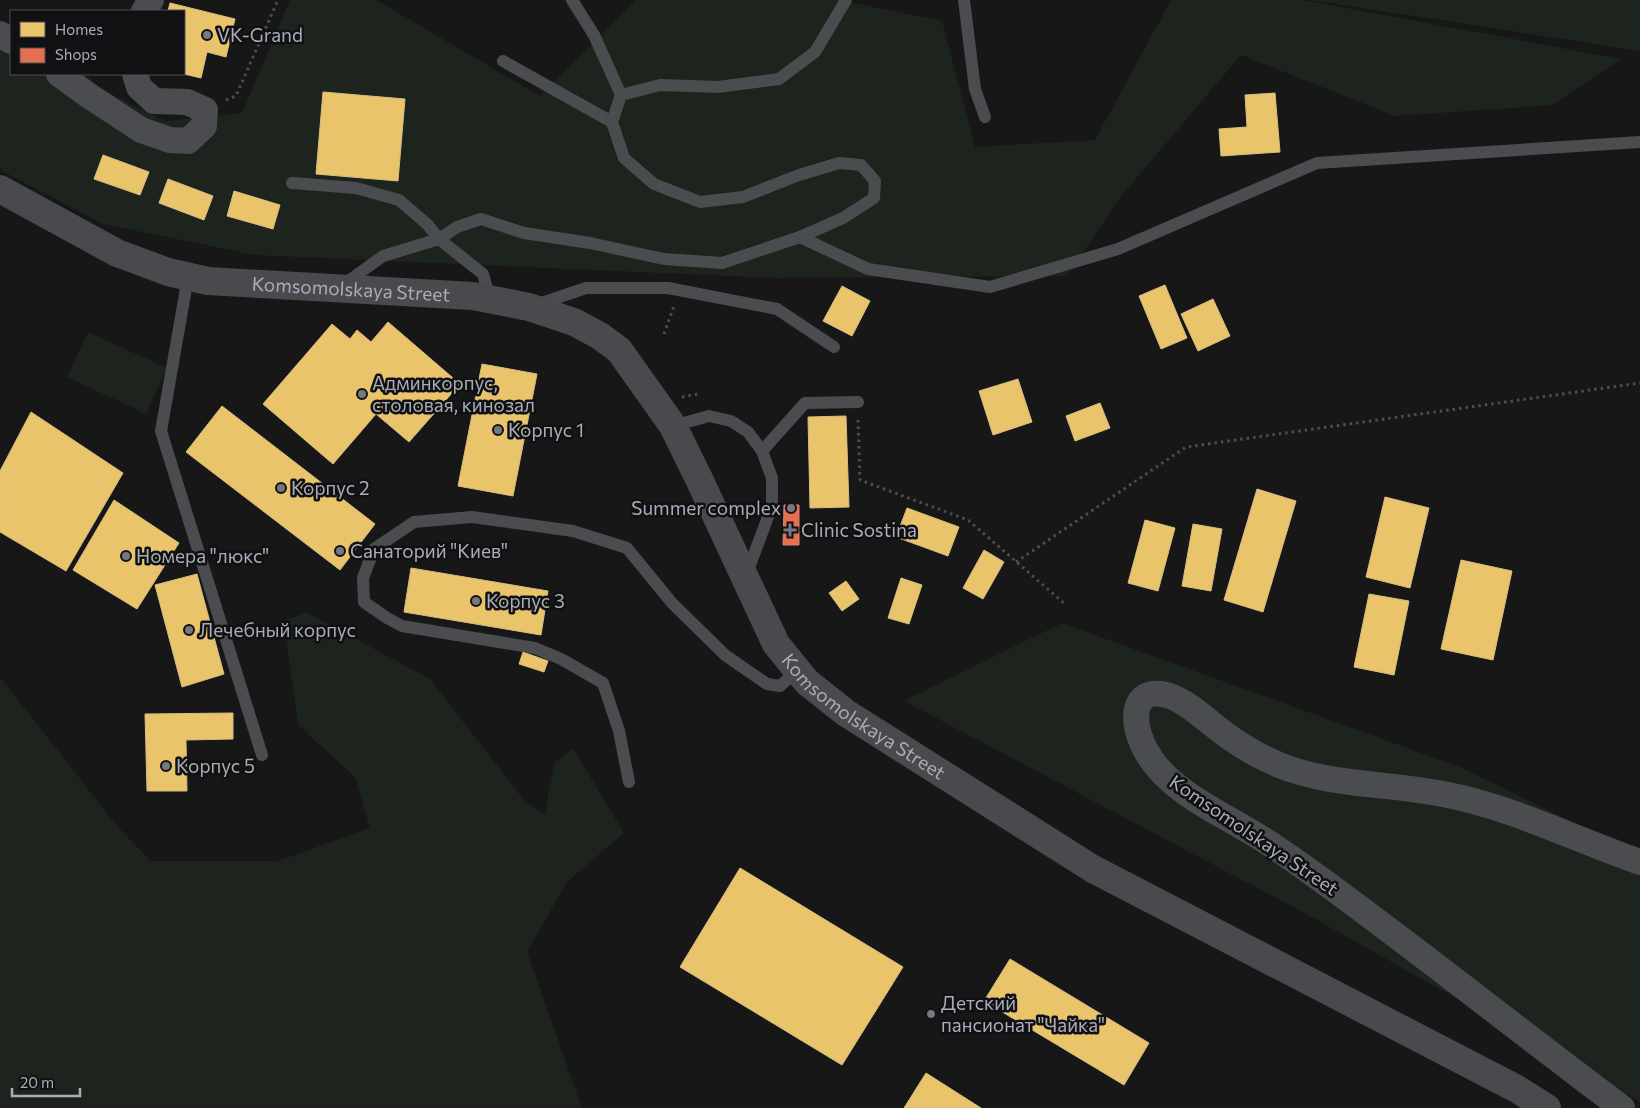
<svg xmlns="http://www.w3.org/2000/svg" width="1640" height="1108" font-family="Commissioner,sans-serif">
<rect width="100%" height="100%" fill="#171717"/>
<g fill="#1d241e">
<polygon points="290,0 376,0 540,96 636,0 838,0 942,21 975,147 1095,140 1171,0 1303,0 1621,59 1553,105 1395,116 1241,55 1122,195 1067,276 775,278 255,255 103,224 0,170 0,38 11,44 11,74 71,74 165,121 242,113"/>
<polygon points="1311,0 1640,0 1640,51"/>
<polygon points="88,332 167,368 146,414 67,377"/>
<polygon points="306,612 430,679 524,800 545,815 554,763 573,748 624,833 567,882 527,952 582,1108 0,1108 0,677 118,827 151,861 278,861 370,828 355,777 298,725 284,621"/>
<polygon points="1062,623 1460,767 1640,855 1640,1102 1301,911 904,701"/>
</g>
<g fill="#e9c46a" stroke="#d6bd81">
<polygon points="170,3 235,19 226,57 207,52 201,78 184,74 184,11 168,11"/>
<polygon points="323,92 405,99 398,181 316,174"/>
<polygon points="1275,93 1280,152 1221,156 1219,129 1247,127 1245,95"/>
<polygon points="103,155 149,172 140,195 94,179"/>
<polygon points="168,179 213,196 204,220 159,203"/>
<polygon points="234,191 280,205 273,229 227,216"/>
<polygon points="1165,285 1187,338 1161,349 1139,296"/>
<polygon points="842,286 870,301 852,336 823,321"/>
<polygon points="1213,299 1230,336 1198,351 1181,314"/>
<polygon points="388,322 460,384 409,442 376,414 333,464 263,404 332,324 350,339 357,330 371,342"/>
<polygon points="482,364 537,374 513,496 458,486"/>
<polygon points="1018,379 1032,422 993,435 979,391"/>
<polygon points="1100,403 1110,428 1075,441 1066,416"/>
<polygon points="222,406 375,524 340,570 186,452"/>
<polygon points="31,412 123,473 66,571 0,532 0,471"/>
<polygon points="846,416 849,507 810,508 808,417"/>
<polygon points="1257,489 1296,501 1263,612 1224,600"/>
<polygon points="1385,497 1429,508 1410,588 1366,577"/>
<polygon points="114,500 179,543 137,609 73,570"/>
<polygon points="907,508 959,527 948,556 896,537"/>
<polygon points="1145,520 1175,528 1158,591 1128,583"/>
<polygon points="1193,524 1222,529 1211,591 1182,586"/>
<polygon points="984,550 1004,562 983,599 963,588"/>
<polygon points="1461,560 1512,571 1493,660 1441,649"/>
<polygon points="411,568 548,591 541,635 404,612"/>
<polygon points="197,574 224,674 182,687 155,585"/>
<polygon points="901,578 922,585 909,624 888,618"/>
<polygon points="846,581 859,599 842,611 829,593"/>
<polygon points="1369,594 1409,601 1394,675 1354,667"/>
<polygon points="523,652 548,661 544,672 519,664"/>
<polygon points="233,713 233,739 186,740 187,791 147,791 145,714"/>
<polygon points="740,868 903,967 842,1065 680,967"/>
<polygon points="1010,959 1149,1043 1124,1085 984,1001"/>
<polygon points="926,1073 981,1108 904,1108"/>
</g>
<polygon fill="#e76f51" stroke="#d48270" points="784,505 799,505 799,545 783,545"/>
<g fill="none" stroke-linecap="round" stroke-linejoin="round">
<g stroke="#4d4e52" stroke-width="3" stroke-dasharray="2.5 4" stroke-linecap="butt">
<polyline points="226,100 236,96 278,0"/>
<polyline points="664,334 674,306"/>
<polyline points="682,397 698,394"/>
<polyline points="858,420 860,480 968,520 1065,604"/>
<polyline points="1016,562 1186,447 1640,383"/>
</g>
<g stroke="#4b4c50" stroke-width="12">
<polyline points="572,0 594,35 621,95"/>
<polyline points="964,0 975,89 985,117"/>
<polyline points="503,61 612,122"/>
<polyline points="292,183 356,188 399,200 427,224 439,239 483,274 490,300"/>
<polyline points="800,237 868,269 990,287 1118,249 1317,163 1640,142"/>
<polyline points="188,277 161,431 262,755"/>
<polyline points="343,285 383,256 439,239 457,227 481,219 524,233 590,243 664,259 722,263 800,237 843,218 874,198 875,181 861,165 839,163 799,175 743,197 700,202 654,184 624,158 612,122 621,95 660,85 718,87 779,79 815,52 846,0"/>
<polyline points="536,305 586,288 668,288 777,309 834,347"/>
<polyline points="673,426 709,416 731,421 748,432 762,451 772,478 772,506 746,576"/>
<polyline points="762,451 805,403 858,402"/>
<polyline points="629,782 619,731 603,683 561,659 535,648 402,626 387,618 364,602 363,578 374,549 414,522 472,517 573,531 627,548 672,603 725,655 767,684 780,686 797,671"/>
</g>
<g stroke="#4b4c50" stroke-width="26">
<polyline points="144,11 151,0"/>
<polyline points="0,34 11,41"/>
<polyline points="59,74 88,95 141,130 170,140 188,141 204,126 205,110 187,102 154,101 139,87 135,74"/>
<path d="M1622 1108C1523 1034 1427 957 1327 884 1305 868 1282 851 1259 837 1223 814 1172 793 1149 756 1146 751 1143 746 1141 740 1133 720 1132 690 1162 694 1187 698 1211 726 1232 739 1246 749 1263 758 1279 765 1331 786 1389 783 1443 794 1512 807 1574 839 1640 862"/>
</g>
<path stroke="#4a4a4e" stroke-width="28" id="s1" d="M0 189 117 253 168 272 208 281 473 296 529 307 574 322 600 336 619 350 673 426 700 481 776 644 807 682 846 713 1093 869 1517 1089 1547 1108"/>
</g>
<g fill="#757880" stroke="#111113" stroke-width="2">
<circle cx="207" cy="35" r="5"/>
<circle cx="362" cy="394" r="5"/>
<circle cx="498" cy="430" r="5"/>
<circle cx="281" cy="488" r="5"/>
<circle cx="791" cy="508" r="5"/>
<path d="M787.5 522.5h5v5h5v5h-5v5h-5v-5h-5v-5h5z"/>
<circle cx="340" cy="551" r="5"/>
<circle cx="126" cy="556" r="5"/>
<circle cx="476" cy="601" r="5"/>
<circle cx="189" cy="630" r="5"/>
<circle cx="166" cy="766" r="5"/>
<circle cx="931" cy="1014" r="5"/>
</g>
<g text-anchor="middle" stroke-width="5" stroke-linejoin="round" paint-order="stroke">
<g font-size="19" fill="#a8adb8" stroke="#111113" text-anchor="start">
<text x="217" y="42">VK-Grand</text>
<text x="372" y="390">Админкорпус,<tspan x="372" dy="22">столовая, кинозал</tspan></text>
<text x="508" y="437">Корпус 1</text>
<text x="291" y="495">Корпус 2</text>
<text x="781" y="515" text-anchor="end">Summer complex</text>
<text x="801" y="537">Clinic Sostina</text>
<text x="350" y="558">Санаторий "Киев"</text>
<text x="136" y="563">Номера "люкс"</text>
<text x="486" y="608">Корпус 3</text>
<text x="199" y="637">Лечебный корпус</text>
<text x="176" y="773">Корпус 5</text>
<text x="941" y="1010">Детский<tspan x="941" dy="22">пансионат "Чайка"</tspan></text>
</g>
<g font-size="19" fill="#a8adb8" stroke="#111113">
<text dy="7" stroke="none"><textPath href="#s1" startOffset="372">Komsomolskaya Street</textPath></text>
<text dy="7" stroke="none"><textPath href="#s1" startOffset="1101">Komsomolskaya Street</textPath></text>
<text transform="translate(1254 835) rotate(34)" y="7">Komsomolskaya Street</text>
</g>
</g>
<rect x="10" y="10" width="175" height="65" fill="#111113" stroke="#4d4f55"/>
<rect x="20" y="22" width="25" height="15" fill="#e9c46a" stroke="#4d4f55"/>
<text x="55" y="35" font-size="15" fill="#a8adb8">Homes</text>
<rect x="20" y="48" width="25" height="15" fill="#e76f51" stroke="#4d4f55"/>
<text x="55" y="60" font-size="15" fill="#a8adb8">Shops</text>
<path d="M12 1088v8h68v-8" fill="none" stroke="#a8adb8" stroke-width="2.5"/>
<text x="20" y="1088" font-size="15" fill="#a8adb8" stroke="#111113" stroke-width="4" paint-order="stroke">20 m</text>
</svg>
